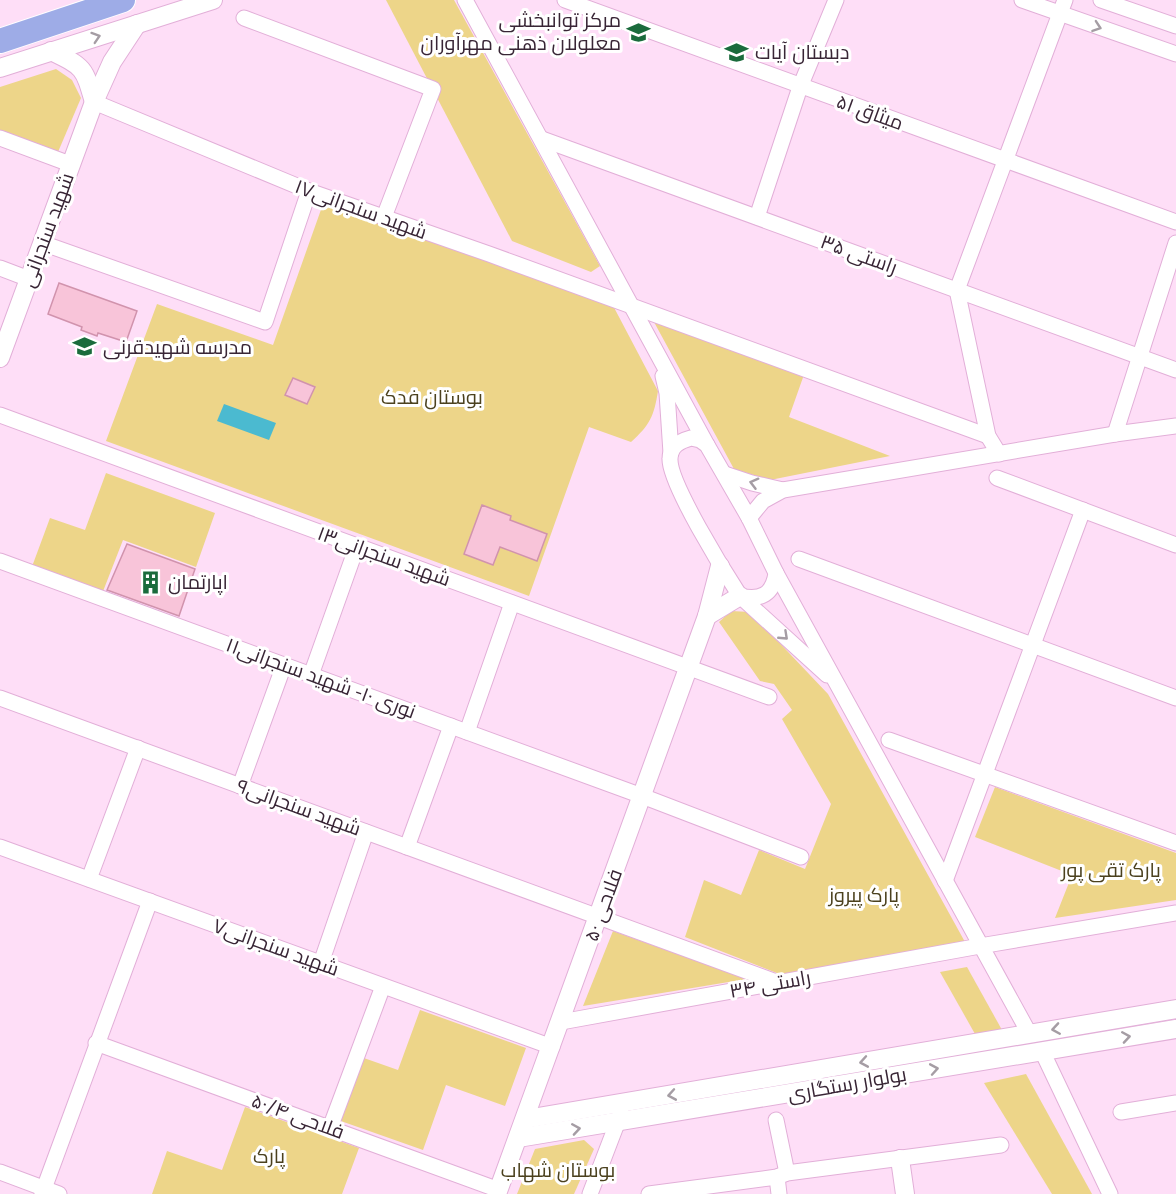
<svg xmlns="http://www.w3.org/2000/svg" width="1176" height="1194" font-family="Karla,Cairo,sans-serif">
<rect width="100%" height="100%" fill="#fedef7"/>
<g fill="#edd589">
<polygon points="386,0 454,0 600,266 591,272 512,241"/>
<polygon points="56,69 72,80 81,98 58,152 0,130 0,87"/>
<path d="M323 204 609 298 658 391C654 416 650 425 631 442L589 427 529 596 106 441 157 304 273 345Z"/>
<polygon points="648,311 806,369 789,417 890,456 770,480 734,469"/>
<polygon points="106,473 215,513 196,567 123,540 100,599 30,572 50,518 85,530"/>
<polygon points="731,611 750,612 828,694 965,942 782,975 685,937 704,880 741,895 759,850 805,869 831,804 782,719 792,710 774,684 760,681 719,622"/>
<polygon points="995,787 1176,853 1176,900 1055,918 1072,875 975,837"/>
<polygon points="613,931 747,979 583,1006"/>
<polygon points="967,967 1007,1039 979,1041 940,972"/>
<polygon points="420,1010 526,1048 505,1106 446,1085 423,1150 338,1120 361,1057 398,1070"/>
<polygon points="1026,1074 1092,1194 1052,1194 984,1083"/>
<polygon points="245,1107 359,1148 342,1194 152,1194 167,1151 222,1170"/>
<polygon points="584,1140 594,1149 574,1194 517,1194 535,1149"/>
</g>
<polygon fill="#4bbad0" points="224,404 276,423 269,440 217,421"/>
<g fill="#f8c4d9" stroke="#d193ad" stroke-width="1.5">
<polygon points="59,283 137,311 126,342 98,333 97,336 81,330 82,327 48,314"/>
<polygon points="293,378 315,387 307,404 285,395"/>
<polygon points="482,505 511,516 510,520 547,534 537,561 500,547 493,565 464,554"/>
<polygon points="127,544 195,569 179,616 107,590"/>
</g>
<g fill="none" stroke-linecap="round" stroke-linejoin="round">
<defs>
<g id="minor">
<polyline points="465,0 707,445"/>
<polyline points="565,0 1176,222"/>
<polyline points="1022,0 1176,54"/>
<polyline points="1101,0 1176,26"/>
<polyline points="244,18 433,89 384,217"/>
<polyline points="94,102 309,191 489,254 988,436"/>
<polyline points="0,138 70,164"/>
<polyline points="542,139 1176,370"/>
<polyline points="757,217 800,87 836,0"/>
<polyline points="42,243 265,322 309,191"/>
<polyline points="0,268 29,279"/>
<polyline points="663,376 667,393 671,453"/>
<polyline points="0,415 769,697"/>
<polyline points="1115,434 1176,243"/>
<path d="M691 438 700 440 707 445 749 518 776 573C773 594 761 601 740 596 725 573 669 483 670 459 670 446 680 441 691 438Z"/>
<polyline points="999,454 988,436 957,290 1065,0"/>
<polyline points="725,474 752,483 783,490"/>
<polyline points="997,478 1176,545"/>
<polyline points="749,518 763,501 783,490 1115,434 1176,426"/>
<polyline points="799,559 1176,698"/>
<polyline points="0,561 642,796 801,857"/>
<polyline points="776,573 1029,1033"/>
<polyline points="740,596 827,675"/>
<polyline points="311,675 357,546"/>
<polyline points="0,698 779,983"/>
<polyline points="467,732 512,603"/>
<polyline points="889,740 1176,843"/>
<polyline points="240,786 284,665"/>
<polyline points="0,847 552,1047"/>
<polyline points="407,847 451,726"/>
<polyline points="89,879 138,748"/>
<polyline points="945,881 1083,510"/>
<polyline points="321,963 366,832"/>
<polyline points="561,1022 980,946 1176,913"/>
<polyline points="96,1043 499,1190"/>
<polyline points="1042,1051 1110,1194"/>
<polyline points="1121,1112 1176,1103"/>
<polyline points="776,1120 787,1173"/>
<polyline points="330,1128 383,986"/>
<polyline points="0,1172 59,1194"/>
<polyline points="777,1177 779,1194"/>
<polyline points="42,1194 150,901"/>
<polyline points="590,1194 621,1113"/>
<polyline points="649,1194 777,1177 787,1173 1001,1145"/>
</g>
<g id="tertiary">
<path d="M51 51C84 67 84 67 94 102"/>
<polyline points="0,68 213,0"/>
<polyline points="0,358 94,102 112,62 137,24"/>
<polyline points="707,616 740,596"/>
<polyline points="526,1119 1176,1009"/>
<polyline points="518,1138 1176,1029"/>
<polyline points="900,1159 905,1194"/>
<polyline points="497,1194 707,616 720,566"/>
</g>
<polyline id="trunk" points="0,41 123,0"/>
</defs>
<use href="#minor" stroke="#e2afd8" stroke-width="17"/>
<use href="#tertiary" stroke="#e2afd8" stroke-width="20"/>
<use href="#trunk" stroke="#fff" stroke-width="26"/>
<use href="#minor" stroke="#fff" stroke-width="15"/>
<use href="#tertiary" stroke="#fff" stroke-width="18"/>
<use href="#trunk" stroke="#9eace7" stroke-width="24"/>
</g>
<defs><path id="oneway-chevron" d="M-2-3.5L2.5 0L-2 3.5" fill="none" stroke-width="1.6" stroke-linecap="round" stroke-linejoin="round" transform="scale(1.5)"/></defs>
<g stroke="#a59da4">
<use href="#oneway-chevron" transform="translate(1097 27) rotate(19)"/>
<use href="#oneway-chevron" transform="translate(96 37) rotate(-18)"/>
<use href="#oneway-chevron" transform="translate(754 483) rotate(-165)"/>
<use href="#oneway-chevron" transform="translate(784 636) rotate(43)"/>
<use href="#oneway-chevron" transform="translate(1056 1029) rotate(171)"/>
<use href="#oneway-chevron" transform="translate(1126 1037) rotate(-9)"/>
<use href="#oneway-chevron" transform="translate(864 1062) rotate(170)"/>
<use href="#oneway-chevron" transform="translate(934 1069) rotate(-10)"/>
<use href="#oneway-chevron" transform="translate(672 1095) rotate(170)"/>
<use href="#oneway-chevron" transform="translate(576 1129) rotate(-9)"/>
</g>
<defs>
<symbol id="school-bare" viewBox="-9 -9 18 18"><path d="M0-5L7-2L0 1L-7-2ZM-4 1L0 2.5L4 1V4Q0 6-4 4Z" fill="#1a6b3c" stroke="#fff" stroke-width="2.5" paint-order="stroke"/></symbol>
<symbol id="building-bare" viewBox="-9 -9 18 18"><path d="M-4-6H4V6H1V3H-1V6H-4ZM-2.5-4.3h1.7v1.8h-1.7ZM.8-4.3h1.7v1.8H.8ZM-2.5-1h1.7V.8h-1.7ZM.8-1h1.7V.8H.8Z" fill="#1a6b3c" stroke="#fff" stroke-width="2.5" paint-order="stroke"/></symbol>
</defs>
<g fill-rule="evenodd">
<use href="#school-bare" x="622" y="16" width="33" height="33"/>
<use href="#school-bare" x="720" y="36" width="33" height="33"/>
<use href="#school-bare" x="68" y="330" width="33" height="33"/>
<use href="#building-bare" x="134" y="566" width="33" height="33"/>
</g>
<g text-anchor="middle" stroke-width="6" stroke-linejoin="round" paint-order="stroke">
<g font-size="20" fill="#382535" stroke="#fff" text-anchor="start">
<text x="621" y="27" text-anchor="end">مرکز توانبخشی<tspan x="621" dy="23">معلولان ذهنی مهرآوران</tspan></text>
<text x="755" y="59">دبستان آیات</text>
<text x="103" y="354">مدرسه شهیدقرنی</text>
<text x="168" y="589">اپارتمان</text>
</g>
<g font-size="20" fill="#382535" stroke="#fff">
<text transform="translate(870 112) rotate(20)" y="7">میثاق ۵۱</text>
<text transform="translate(361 209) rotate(20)" y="7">شهید سنجرانی۱۷</text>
<text transform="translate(47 230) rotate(-70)" y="7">شهید سنجرانی</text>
<text transform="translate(859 254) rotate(20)" y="7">راستی ۳۵</text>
<text transform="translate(384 556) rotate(20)" y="7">شهید سنجرانی۱۳</text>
<text transform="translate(321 678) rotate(20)" y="7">نوری ۱۰- شهید سنجرانی۱۱</text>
<text transform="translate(299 807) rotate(20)" y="7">شهید سنجرانی۹</text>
<text transform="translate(603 905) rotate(-70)" y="7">فلاحی ۵۰</text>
<text transform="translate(276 947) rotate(20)" y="7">شهید سنجرانی۷</text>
<text transform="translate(770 984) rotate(-10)" y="7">راستی ۳۴</text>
<text transform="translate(847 1084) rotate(-10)" y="7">بولوار رستگاری</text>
<text transform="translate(298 1116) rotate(20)" y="7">فلاحی ۵۰/۴</text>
</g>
<g font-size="20" fill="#4b411e" stroke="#fff">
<text x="432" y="404">بوستان فدک</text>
<text x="1111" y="877">پارک تقی پور</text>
<text x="864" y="902">پارک پیروز</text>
<text x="269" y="1163">پارک</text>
<text x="558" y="1177">بوستان شهاب</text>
</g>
</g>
</svg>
